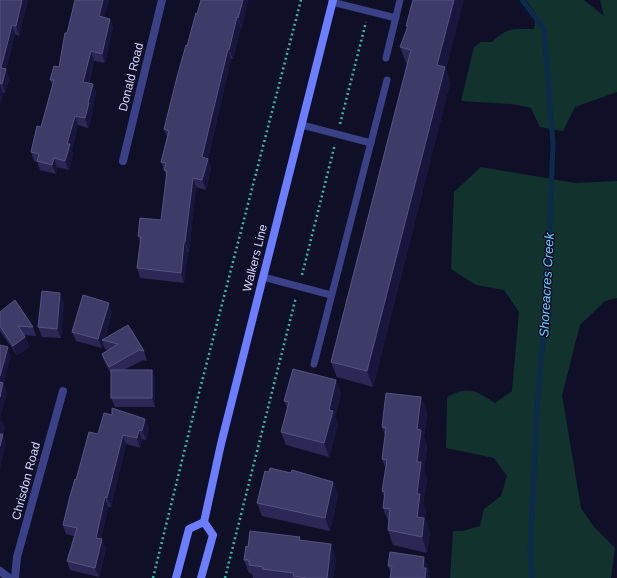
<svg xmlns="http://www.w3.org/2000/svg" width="617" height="578" font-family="Arial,sans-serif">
<rect width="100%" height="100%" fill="#100f28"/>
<g fill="#12322d">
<path d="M526 0H584L604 16 600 0H617V92L575 107 563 131 540 127 531 108 512 104 461 101 474 47 481 42H492C508 27 512 29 534 29L536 14Z"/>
<path d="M481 167 575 183 617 181V298L605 301 580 325 562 395 581 508 594 527 615 548 611 578H450L453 531H462L480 526 484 509 501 496 507 476 494 458 446 448 447 397C469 385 476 391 495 403L512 391 519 312 504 290 476 285 451 269 454 192Z"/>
</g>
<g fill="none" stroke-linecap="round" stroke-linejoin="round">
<polyline stroke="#0c2b4b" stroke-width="5" points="522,0 544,29 553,145 547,291 537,410 530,551 532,578"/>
<g stroke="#2ebba0" stroke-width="2.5" stroke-dasharray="2 3" stroke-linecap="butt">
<polyline points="340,124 366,22"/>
<polyline points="302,275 335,144"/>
<polyline points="153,578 193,416 301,0"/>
<polyline points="225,578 296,297"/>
</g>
<g stroke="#3a4187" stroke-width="7">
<polyline points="332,2 396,18"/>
<polyline points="386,58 400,0"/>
<polyline points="302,125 371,143"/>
<polyline points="263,277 331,295"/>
<polyline points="314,364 387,80"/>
</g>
<g stroke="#3a4187" stroke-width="8">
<polyline points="123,161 162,0"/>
<polyline points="0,571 9,578"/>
<polyline points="15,578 17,557 63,391"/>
</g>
<g stroke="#6d7dff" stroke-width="8">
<polyline points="176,578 189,529 204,522"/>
<polyline points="201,578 213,535 204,522 221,444 333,0"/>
</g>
</g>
<g fill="#2b2856">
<polygon points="0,0 28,0 19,36 15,34 6,70 9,79 5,93 3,93 0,104"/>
<polygon points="75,0 109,0 104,18 110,19 113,28 105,63 94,61 89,83 93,84 96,93 92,111 93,112 88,128 78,125 72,150 73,154 69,170 57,167 56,174 40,170 37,162 34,161 31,152 41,127 52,85 50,80 59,67"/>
<polygon points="201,0 248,0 242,28 241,27 233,59 231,59 208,159 211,168 206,190 196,187 189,252 188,252 184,283 140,278 137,268 140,242 138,236 161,220 167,178 161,162 167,137 164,129"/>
<polygon points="413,0 446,70 450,83 373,387 337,377 331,362 407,63 406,63 400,47 407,28 406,26"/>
<polygon points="64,302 61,338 42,337 38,327"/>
<polygon points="0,312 33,327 36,336 24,335 25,337 29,347 17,355 0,331"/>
<polygon points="112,312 105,338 144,351 147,361 143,360 124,370 152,370 155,379 155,407 115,407 111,398 111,374 105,363 102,354 108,350 105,349 103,344 102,348 76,341 72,332"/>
<polygon points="336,380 341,394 335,417 338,424 329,457 286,445 281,432 287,408 284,401"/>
<polygon points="421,397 427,413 424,437 427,446 424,470 427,478 423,503 426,510 425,519 430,533 427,553 393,545 388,530 389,523 383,508 384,497 382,491 386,469 382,459 385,435 382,427"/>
<polygon points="112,415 149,428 146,440 142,439 140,448 126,444 111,507 108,507 101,539 106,548 99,577 70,570 67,561 74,536 66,534 63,525 76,480 98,434"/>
<polygon points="269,472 333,482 338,495 330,531 262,516 257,503"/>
<polygon points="301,540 336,558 333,578 253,578 252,574 249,573 244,560 248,547"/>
<polygon points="388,566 429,570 428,574 430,578 390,578 391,574"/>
</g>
<g fill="#18163c">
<polygon points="22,0 28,0 19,36 16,26"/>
<polygon points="103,0 109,0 102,26 99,16"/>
<polygon points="243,0 248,0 242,28 238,18"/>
<polygon points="454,0 464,0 446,70 450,83 373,387 367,371 437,65"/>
<polygon points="237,17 241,27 233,59 229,50"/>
<polygon points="110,19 113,28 105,63 102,54"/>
<polygon points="12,25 15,34 6,70 9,79 5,93 2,84 1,68"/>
<polygon points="228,49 231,59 208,159 211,168 206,190 202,180 202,157"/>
<polygon points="91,51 94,61 86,91 83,82"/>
<polygon points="0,83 3,93 0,104"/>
<polygon points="93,84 96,93 92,111 93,112 88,128 85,118"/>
<polygon points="75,116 78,125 72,150 73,154 69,170 65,161 67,144"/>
<polygon points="54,158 57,167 56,174 52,165"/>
<polygon points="193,178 196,187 189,252 185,242"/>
<polygon points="184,242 188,252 184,283 181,273"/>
<polygon points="60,293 64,302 61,338 57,329"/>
<polygon points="109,303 112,312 104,341 102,340 103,344 102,348 98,339"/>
<polygon points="25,337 29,347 17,355 13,346"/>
<polygon points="8,347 11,356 4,384 7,392 0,420 0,376"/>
<polygon points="152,370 155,379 155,407 152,398"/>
<polygon points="336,380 341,394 335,417 338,424 329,457 324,443 329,410"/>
<polygon points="421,397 427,413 424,437 427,446 424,470 427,478 423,503 426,510 425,519 430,533 427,553 422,537 417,517 417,429"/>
<polygon points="1,418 5,427 3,435 6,444 0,470 0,423"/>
<polygon points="145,419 149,428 146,440 142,431"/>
<polygon points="139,430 142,439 140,448 137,438"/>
<polygon points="123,435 126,444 111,507 107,498"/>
<polygon points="333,482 338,495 330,531 325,518"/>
<polygon points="105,497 108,507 99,547 96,538"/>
<polygon points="102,539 106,548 99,577 95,568"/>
<polygon points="331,544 336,558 333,578 327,578"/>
<polygon points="424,557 429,570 428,574 430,578 425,578 423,568"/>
</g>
<g fill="#3d3b68" stroke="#555380">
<polygon points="0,0 22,0 16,26 12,25 1,68 6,69 2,84 0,83"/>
<polygon points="75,0 103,0 99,16 110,19 102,54 91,51 83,82 93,84 88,103 89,103 85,118 75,116 67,144 70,144 65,161 54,158 52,165 37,161 39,154 31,152 37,126 41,127 54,80 50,80 54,66 59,67 65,33 67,33"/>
<polygon points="201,0 243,0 238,18 237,17 229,50 228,49 202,157 208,159 202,180 193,178 185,242 184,242 181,273 137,268 141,237 138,236 140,218 161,220 167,171 164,170 166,163 161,162 169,131 164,129 177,77 186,45 187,46 196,13 197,14"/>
<polygon points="413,0 454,0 437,65 445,67 367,371 331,362 411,50 400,47 408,26 406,26"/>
<polygon points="42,291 60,293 57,329 38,327"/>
<polygon points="83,295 109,303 98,339 72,332"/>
<polygon points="15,300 33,327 18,326 25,337 13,346 0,326 0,312"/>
<polygon points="128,325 144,351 139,350 109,367 102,354 118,344 102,340"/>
<polygon points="0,345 8,347 0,376"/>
<polygon points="293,369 336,380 329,410 333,411 324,443 281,432 289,402 284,401"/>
<rect x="111" y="370" width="41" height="28"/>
<polygon points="0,382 3,383 0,397"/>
<polygon points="386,393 421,397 417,429 421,430 417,462 421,462 417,494 420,494 417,517 424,518 422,537 388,530 390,509 383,508 385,492 382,491 387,460 382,459 386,428 382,427"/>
<polygon points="112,408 145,419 142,431 139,430 137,438 123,435 107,498 105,497 96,538 102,539 95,568 67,561 77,528 63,525 70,496 75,479 76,480 89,432 98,434 104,413 112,415"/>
<polygon points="0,434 3,434 0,446"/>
<polygon points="270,468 291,473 292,470 333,482 325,518 257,503 265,471 269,472"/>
<polygon points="250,531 300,537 299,540 331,544 327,578 308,578 293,576 294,573 262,569 263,567 249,565 249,560 244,560 246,546 248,547"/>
<polygon points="390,552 424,557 423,568 426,568 425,578 390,578 392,566 388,566"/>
</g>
<g text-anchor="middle" stroke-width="3" stroke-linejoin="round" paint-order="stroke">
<g font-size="12" fill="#d6d7ff" stroke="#100f28">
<text transform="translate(131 77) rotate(-76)" y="4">Donald Road</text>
<text transform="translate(255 258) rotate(-76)" y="4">Walkers Line</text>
<text transform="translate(26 481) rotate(-75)" y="4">Chrisdon Road</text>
</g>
<g font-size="13" font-style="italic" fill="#64ccff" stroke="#100f28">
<text transform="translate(546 285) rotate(-87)" y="5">Shoreacres Creek</text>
</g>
</g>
</svg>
